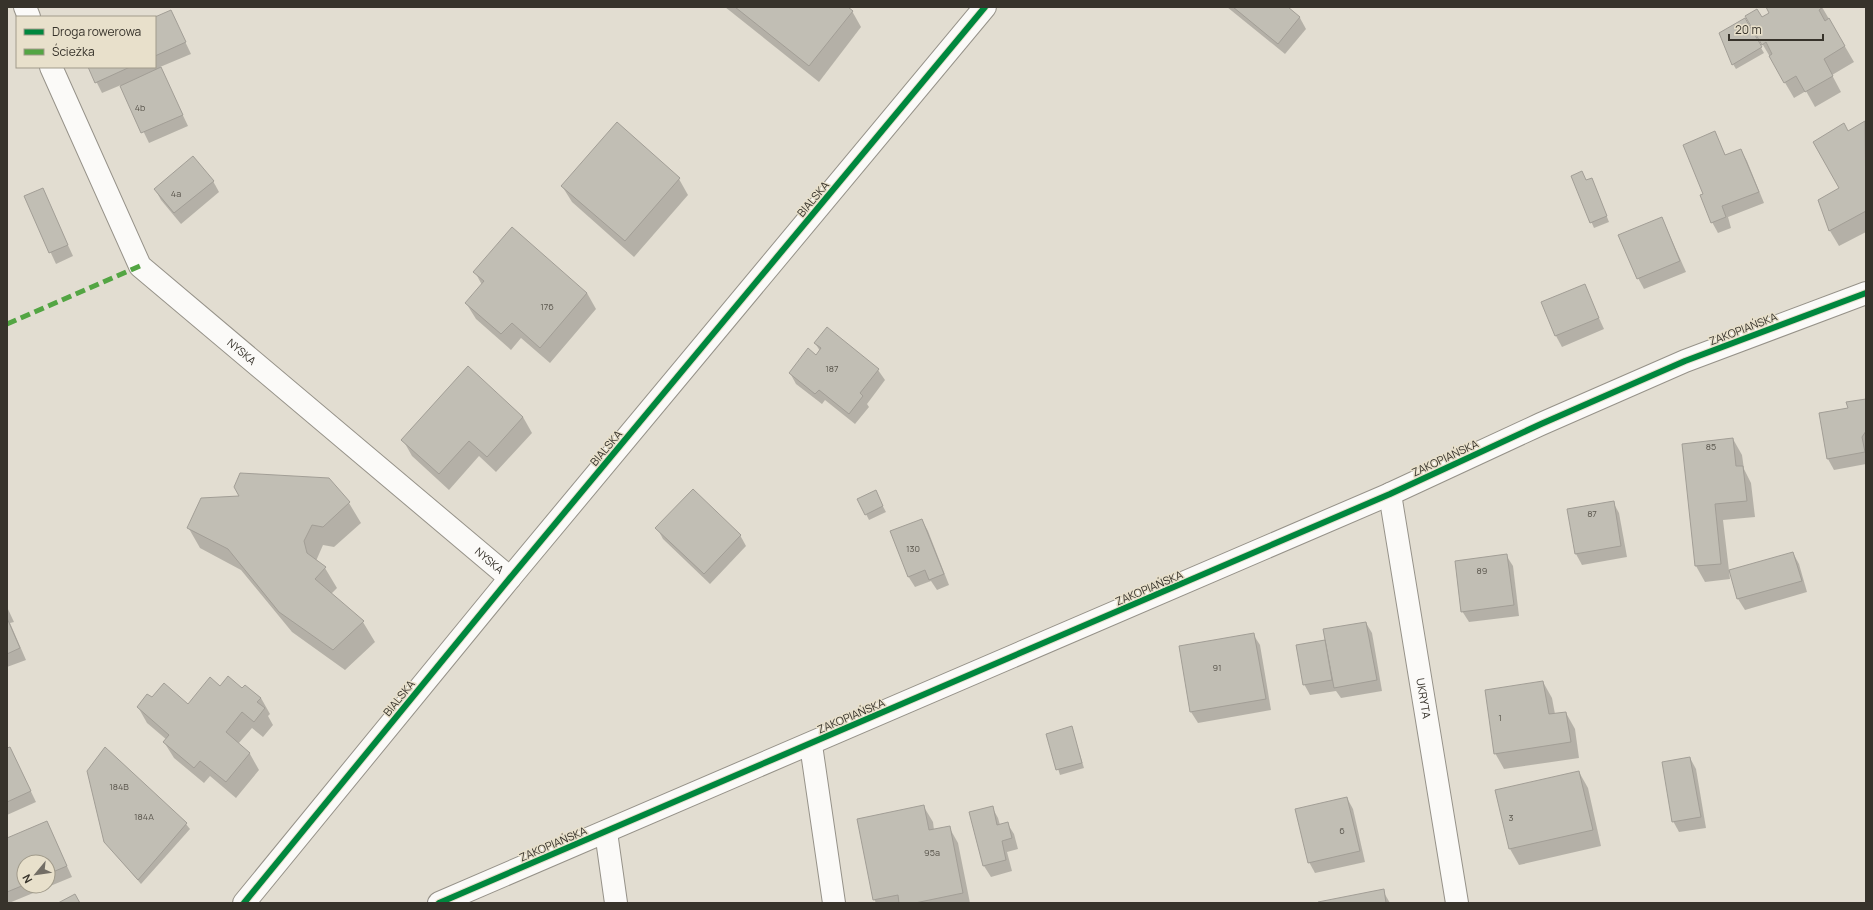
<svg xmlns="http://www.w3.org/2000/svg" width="1873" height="910" font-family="Manrope,sans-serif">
<rect width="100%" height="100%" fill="#e2ddd1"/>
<g fill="#0003" fill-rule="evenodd">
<polygon points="725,7 847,7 852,11 861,27 819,82"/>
<polygon points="1227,7 1286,7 1300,18 1306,29 1285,54"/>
<polygon points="1767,7 1822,7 1854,62 1832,75 1841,92 1815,107 1806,91 1794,98 1746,16 1762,18 1771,13"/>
<polygon points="171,12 191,54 160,67 188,126 149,143 121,85 102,93 89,67 155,67 155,18"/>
<polygon points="1745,20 1764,53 1736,69 1733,64"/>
<polygon points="1865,122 1866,232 1839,246 1830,231 1819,201 1840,188 1848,132"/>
<polygon points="1714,133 1726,156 1741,150 1747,161 1764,203 1728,217 1731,228 1718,233 1712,222 1705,194"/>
<polygon points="1572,177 1586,181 1592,179 1609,222 1594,228"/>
<polygon points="679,179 688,195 634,257 572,202 562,186"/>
<polygon points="213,181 219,192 181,224 161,200 155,189"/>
<polygon points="42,189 73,256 56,264 25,197"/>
<polygon points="1662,218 1686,272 1644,289 1638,278"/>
<polygon points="475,272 587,293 596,309 550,363 521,338 511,350 476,319 466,303 482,285"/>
<polygon points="1584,285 1604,329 1562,347 1556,336 1542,303"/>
<polygon points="815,343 878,370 885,380 867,404 869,407 855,424 825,400 822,404 796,384 790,373 816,356 820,351"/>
<polygon points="1866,400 1866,464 1834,470 1828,459 1849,409"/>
<polygon points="523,417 532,433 496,472 479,456 449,490 412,456 403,440"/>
<polygon points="1733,439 1742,455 1744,469 1751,483 1755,517 1723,520 1730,579 1705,582 1696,566"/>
<polygon points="878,497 886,512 869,520 866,514"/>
<polygon points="1613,502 1619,513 1627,557 1582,565 1576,554 1568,510"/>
<polygon points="349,503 361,523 334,547 323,545 316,561 325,568 337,588 331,594 363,622 375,642 345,670 292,632 241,570 200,548 188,527"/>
<polygon points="922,520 928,531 949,585 937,590 931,581 915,587 908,576"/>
<polygon points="657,528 740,535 746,546 710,584 663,539"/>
<polygon points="1793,553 1799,564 1807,592 1745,610 1738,599 1731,570"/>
<polygon points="1506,555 1513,566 1519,616 1469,622 1462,611"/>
<polygon points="7,607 14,622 10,623 26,660 7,667"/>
<polygon points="1366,623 1372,633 1382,691 1341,698 1336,691 1310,695 1304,684 1297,646 1326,641"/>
<polygon points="1253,634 1260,645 1271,710 1198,723 1191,712"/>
<polygon points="1543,682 1552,698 1555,714 1566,713 1575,729 1579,758 1504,769 1495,753"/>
<polygon points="245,686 261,698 270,714 268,716 273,725 263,737 252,728 238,744 250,754 259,770 236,798 210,776 204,783 174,758 164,742 167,740 147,723 138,707 152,699 189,705 220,687 242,690"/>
<polygon points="1072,728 1084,768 1060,775 1047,734"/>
<polygon points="10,748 36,802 7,815 7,749"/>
<polygon points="105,749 186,824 190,829 141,884 105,842"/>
<polygon points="1690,758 1696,769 1706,828 1679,832 1673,821"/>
<polygon points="1579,772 1588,788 1601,846 1519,865 1510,849"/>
<polygon points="1347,798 1353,809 1365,862 1315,873 1309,862"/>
<polygon points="924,807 933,822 934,830 949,827 958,843 970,903 876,903 874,899"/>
<polygon points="992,807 998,818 1000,825 1007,823 1014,834 1018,849 1007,852 1012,871 991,877 984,866 970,812"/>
<path d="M47 822 72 877 9 903 7 900V840ZM24 862H48V886H24Z"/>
<polygon points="1383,891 1390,903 1319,903"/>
</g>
<g fill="#c1beb4" stroke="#a29e96">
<polygon points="735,7 848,7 853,11 809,66"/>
<polygon points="1233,7 1288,7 1300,17 1278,44"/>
<polygon points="1766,7 1823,7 1819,10 1825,21 1829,18 1845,46 1824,59 1833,76 1805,92 1796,76 1784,83 1769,56 1772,54 1766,42 1762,45 1745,16 1757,9 1762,17 1769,13"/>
<polygon points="171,10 186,42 155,56 155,17"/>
<polygon points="1745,18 1762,47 1732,65 1719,33"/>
<polygon points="88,67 130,67 95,83"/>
<polygon points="161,67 183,115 141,133 120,86"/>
<polygon points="1865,121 1866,211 1829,231 1818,200 1839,188 1813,142 1844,123 1848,131"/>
<polygon points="617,122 680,178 625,241 561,186"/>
<polygon points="1715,131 1725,155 1741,149 1759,192 1722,206 1726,217 1711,223 1700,195 1703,194 1683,145"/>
<polygon points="193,156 214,181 174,213 154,189"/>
<polygon points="1582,171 1586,180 1592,178 1607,216 1590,223 1571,176"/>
<polygon points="43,188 68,245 49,253 24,196"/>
<polygon points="1662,217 1680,261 1637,279 1618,235"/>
<polygon points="512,227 587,293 540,348 512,323 501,334 465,303 484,281 473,272"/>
<polygon points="1585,284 1599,318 1555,336 1541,302"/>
<polygon points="827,327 879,369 860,393 863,396 849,414 819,390 815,394 789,373 808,348 816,355 821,348 814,343"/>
<polygon points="468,366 523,417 487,457 469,441 439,474 401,440"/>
<polygon points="1866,399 1866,431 1862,437 1865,452 1827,459 1819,413 1848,408 1846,402"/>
<polygon points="1733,438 1736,466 1743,466 1747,501 1715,504 1721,564 1695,566 1682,444"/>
<polygon points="240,473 329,478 350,502 323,527 312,525 304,541 307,553 326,567 315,579 364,621 333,650 279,612 228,549 187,528 201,498 239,496 234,487"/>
<polygon points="693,489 741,535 704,574 655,528"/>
<polygon points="876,490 883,506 865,515 857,499"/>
<polygon points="1614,501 1621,546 1575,554 1567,509"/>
<polygon points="922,519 944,574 929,580 925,570 908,577 890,531"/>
<polygon points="1793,552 1802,581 1737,599 1729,570"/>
<polygon points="1507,554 1514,605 1461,612 1455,561"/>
<polygon points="7,618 20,648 7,654"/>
<polygon points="1366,622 1377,680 1334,688 1323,629"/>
<polygon points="1254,633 1266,699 1190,712 1179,646"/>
<polygon points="1325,640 1332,680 1303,685 1296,645"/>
<polygon points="228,676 242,688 245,685 261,698 257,702 265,708 254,722 242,712 226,732 250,753 226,782 200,761 194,768 163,742 169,735 137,707 147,694 152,697 164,683 188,704 210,677 220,686"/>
<polygon points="1543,681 1549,714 1566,712 1571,742 1494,754 1485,690"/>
<polygon points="1072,726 1082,763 1056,770 1046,734"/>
<polygon points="10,747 31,791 7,802 7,748"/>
<polygon points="105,747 187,823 138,880 104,842 87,771"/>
<polygon points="1690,757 1701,817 1672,822 1662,762"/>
<polygon points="1579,771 1593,830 1509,849 1495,790"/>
<polygon points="1347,797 1360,851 1308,863 1295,809"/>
<polygon points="924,805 929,830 950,826 963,893 915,903 899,903 898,895 873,900 857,819"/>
<polygon points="993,806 997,825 1008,822 1012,838 1002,841 1006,860 983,866 969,812"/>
<polygon points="47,821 67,866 48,874 48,862 24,862 24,885 7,892 7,838"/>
<polygon points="1384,889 1386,903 1318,903 1318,902"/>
<polygon points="75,894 80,903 58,903"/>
</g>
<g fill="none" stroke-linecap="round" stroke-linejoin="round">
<defs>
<g id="minor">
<polyline points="25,7 29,17"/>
<path id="s1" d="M51 67 140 266 510 578"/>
<path id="s2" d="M1390 494 1457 903"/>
<polyline points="811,745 834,903"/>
<polyline points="606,832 616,903"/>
<polyline points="244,903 510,578 985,7"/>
<polyline points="439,903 1390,494 1541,424 1685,361 1866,293"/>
</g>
</defs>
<use href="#minor" stroke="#969289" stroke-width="24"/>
<use href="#minor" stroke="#fbfaf8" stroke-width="22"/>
<polyline stroke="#53a543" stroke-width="5" stroke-dasharray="10 5" stroke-linecap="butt" points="7,324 140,266"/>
<defs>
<g id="cycleway">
<polyline points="244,903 510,578 985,7"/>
<polyline points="439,903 1390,494 1541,424 1685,361 1866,293"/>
</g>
</defs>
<use href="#cycleway" stroke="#e8e0cb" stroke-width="8"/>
<use href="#cycleway" stroke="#00873e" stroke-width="6"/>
</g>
<g text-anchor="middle" stroke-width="3" stroke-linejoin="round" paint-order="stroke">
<g font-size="9" fill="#5a564d">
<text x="140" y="111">4b</text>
<text x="176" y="197">4a</text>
<text x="547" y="310">176</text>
<text x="832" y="372">187</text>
<text x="1711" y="450">85</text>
<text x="1592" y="517">87</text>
<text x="913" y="552">130</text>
<text x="1482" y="574">89</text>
<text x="1217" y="671">91</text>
<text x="1500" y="721">1</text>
<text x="119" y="790">184B</text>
<text x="144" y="820">184A</text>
<text x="1511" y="821">3</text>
<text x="1342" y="834">6</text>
<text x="932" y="856">95a</text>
</g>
<g font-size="11" fill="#37332b" stroke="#e8e0cb">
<text transform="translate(813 199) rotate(-50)" y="4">BIALSKA</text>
<text transform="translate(1743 329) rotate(-21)" y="4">ZAKOPIAŃSKA</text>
<text dy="4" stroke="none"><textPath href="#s1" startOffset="351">NYSKA</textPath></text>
<text transform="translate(606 448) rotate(-50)" y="4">BIALSKA</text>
<text transform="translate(1445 458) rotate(-25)" y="4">ZAKOPIAŃSKA</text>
<text dy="4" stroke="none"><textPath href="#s1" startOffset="675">NYSKA</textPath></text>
<text transform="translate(1149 588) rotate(-23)" y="4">ZAKOPIAŃSKA</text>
<text transform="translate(399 698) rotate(-51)" y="4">BIALSKA</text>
<text dy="4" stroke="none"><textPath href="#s2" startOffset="207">UKRYTA</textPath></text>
<text transform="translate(851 716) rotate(-23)" y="4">ZAKOPIAŃSKA</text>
<text transform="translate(553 844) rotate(-23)" y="4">ZAKOPIAŃSKA</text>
</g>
</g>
<rect width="1873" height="910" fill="none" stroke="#37332b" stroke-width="16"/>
<rect x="16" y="16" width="140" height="52" fill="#e8e0cb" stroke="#a19b8b"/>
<rect x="24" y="29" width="20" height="6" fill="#00873e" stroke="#a19b8b"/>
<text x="52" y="36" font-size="12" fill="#37332b">Droga rowerowa</text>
<rect x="24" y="49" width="20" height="6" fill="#53a543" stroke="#a19b8b"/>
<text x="52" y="56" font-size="12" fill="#37332b">Ścieżka</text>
<g transform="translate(36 874) rotate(241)"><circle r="19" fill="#e8e0cb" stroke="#a19b8b"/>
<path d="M0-3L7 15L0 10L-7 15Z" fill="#736e65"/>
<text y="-6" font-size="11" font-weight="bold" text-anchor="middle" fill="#37332b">N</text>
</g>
<path d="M1729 34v6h94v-6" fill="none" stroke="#37332b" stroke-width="2"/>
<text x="1735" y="34" font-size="12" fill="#37332b" stroke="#e8e0cb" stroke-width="3" paint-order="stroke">20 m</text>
</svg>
